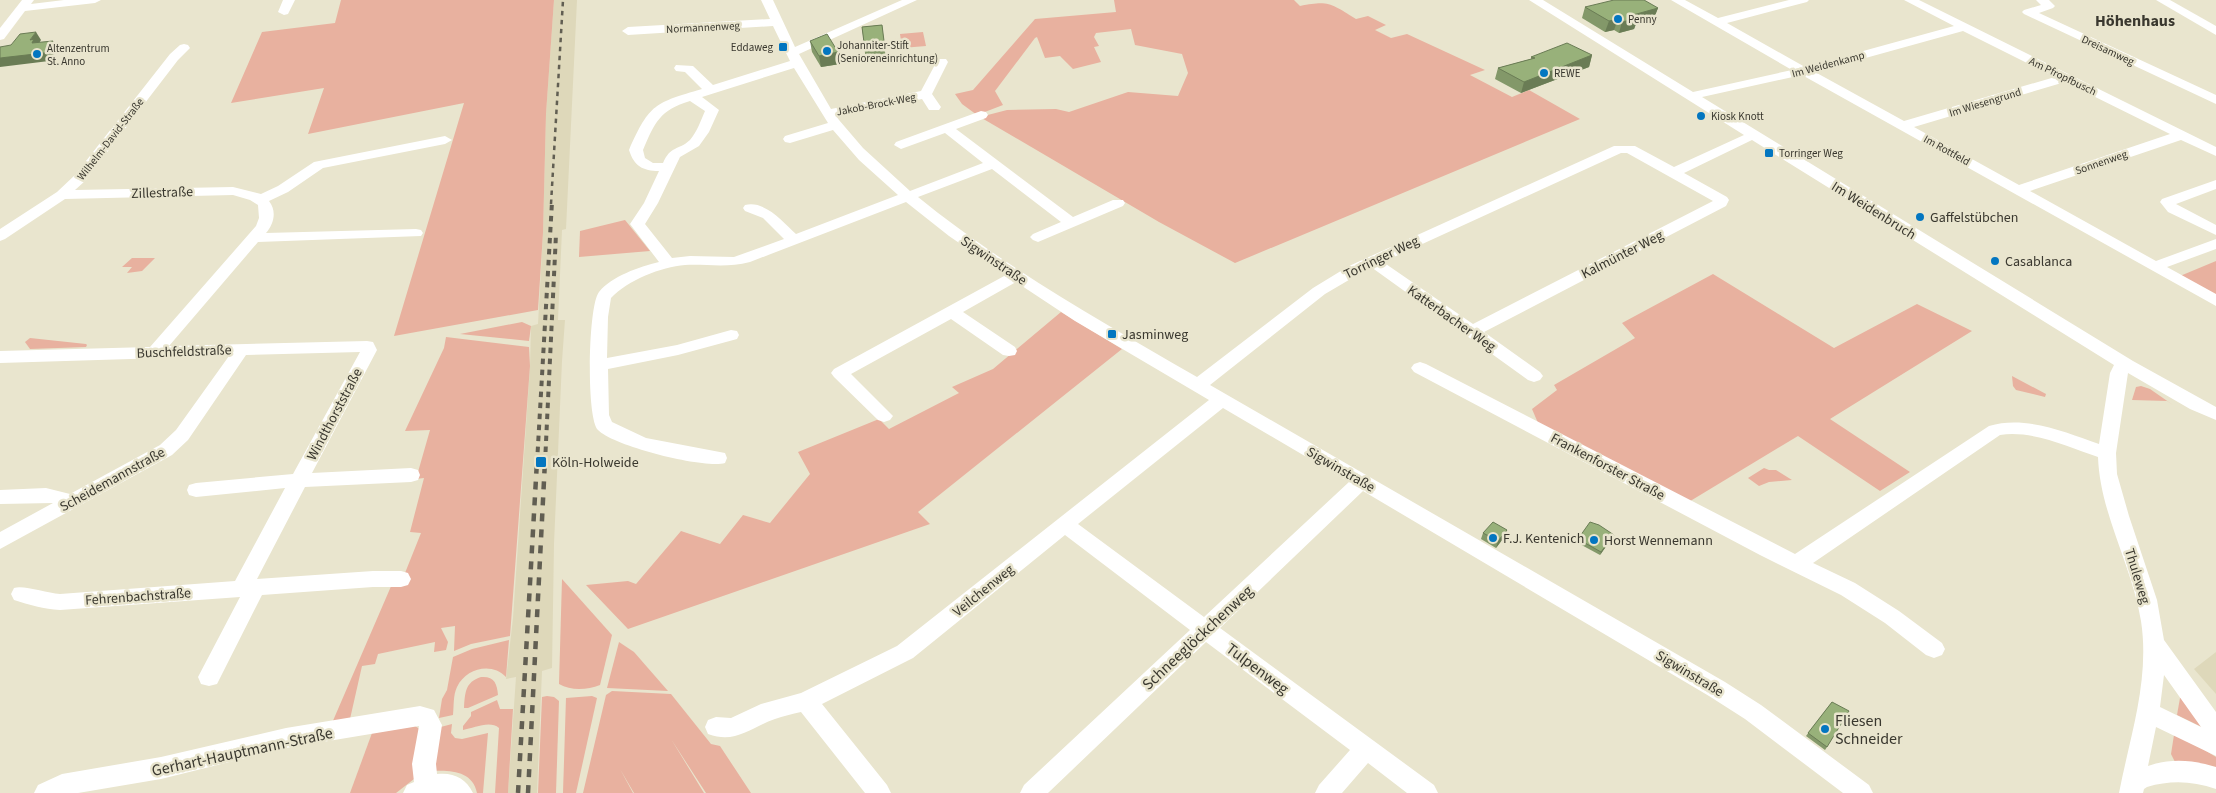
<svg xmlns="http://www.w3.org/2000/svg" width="2216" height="793" font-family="'Source Sans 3',sans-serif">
<rect width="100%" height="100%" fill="#e9e5ce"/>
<g fill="#ded8ba">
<polygon points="554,0 577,0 566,229 562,230 558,320 565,320 562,361 554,544 552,668 542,671 537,793 508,793 516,677 506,679 513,618 530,367 531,326 538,324 543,233 546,114"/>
<polygon points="2216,652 2216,694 2194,669"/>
</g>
<g fill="#e8b19f">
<polygon points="341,0 554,0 546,114 543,233 538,310 394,336 464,103 308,134 324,88 231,103 262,32 335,23"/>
<path d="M1114 0H1294L1300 6C1330 0 1331 4 1356 19L1368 16 1386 25 1375 30 1391 38 1407 34 1485 70 1470 75 1512 97 1529 90 1580 119 1235 263 1159 222 980 117 1007 110 1056 109 1069 112 1128 92 1178 96 1188 73 1182 54 1135 45 1131 29 1096 33 1094 37 1099 46 1094 47 1101 62 1073 69 1060 56 1045 58 1037 37 1035 38 995 91 1003 105 977 115 962 104 955 94 973 90 1035 19 1116 12Z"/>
<polygon points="923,32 926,46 902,48 900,34"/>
<polygon points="625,220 650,251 579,257 580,231"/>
<polygon points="132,258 155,258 142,271 127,273 132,267 122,267"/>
<polygon points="2216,261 2216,298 2180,276"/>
<polygon points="1713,274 1834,348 1917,304 1972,331 1830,419 1910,472 1880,491 1798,436 1687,503 1538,423 1532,409 1557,390 1554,385 1635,338 1622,323"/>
<polygon points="1061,312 1122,349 918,512 930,524 628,629 586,585 628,581 636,584 681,531 720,544 743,515 770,523 810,474 798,452 879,419 889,429 959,393 952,387 993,369"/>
<polygon points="522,322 531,326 529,341 460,334"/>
<polygon points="446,337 529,347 530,366 510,636 471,644 454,651 455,626 441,628 448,642 446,650 434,652 435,642 378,654 375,664 362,666 350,719 332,723 392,584 401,583 421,533 410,532 424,478 416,479 430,430 405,431 444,348"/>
<polygon points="30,338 86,344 87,345 86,347 30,349 25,342"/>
<polygon points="2012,376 2046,394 2045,397 2016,390 2013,386"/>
<polygon points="2141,386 2150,389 2173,405 2167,401 2132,400 2136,387"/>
<polygon points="1764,468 1769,470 1776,470 1792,480 1769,482 1759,486 1748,478"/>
<path d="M562 579 612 635 600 685C587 690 571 691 559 684Z"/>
<path d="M509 640 506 677C492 662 466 668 457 687 453 695 454 706 453 715L439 718 442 699 447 690 453 657 472 649Z"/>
<polygon points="619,642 634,652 668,691 607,688"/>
<path d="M481 677C494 676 497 683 498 695L468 708H464C465 693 465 682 481 677Z"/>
<polygon points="612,691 671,694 711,744 720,746 751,793 706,793 671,739 704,793 634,793 620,769 633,793 583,793 606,695"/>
<polygon points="547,696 554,697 559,701 556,793 538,793 542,697"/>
<polygon points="592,696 597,698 576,793 563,793 566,698"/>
<polygon points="2180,698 2185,698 2212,732 2177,715"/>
<path d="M497 700 500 709H513L508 793H495L499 728C490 720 474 728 463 730V726L471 716V712Z"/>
<path d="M452 724 451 733 455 738 462 739 488 733 483 793H477C473 772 452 770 434 771L437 728Z"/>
<polygon points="415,726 421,730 414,779 396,793 350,793 372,733"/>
<polygon points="2174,735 2198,746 2216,757 2216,772 2176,764 2171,754"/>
</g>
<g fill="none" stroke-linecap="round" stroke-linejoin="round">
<g fill="#fff" fill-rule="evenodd">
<polygon points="22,0 34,0 31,4 64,0 101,0 95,3 25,11 4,39 0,40 0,28"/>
<polygon points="283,0 295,0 288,14 284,15 278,12"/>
<path d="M761 0H773L795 47 902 0H917L799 54 831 109 921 91 938 59H946L948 62 932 94 941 107 939 110H929L922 99 836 116 839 120 863 148 910 191 983 163 945 133 901 149 894 145 896 142 981 111 986 112 988 115 986 118 956 129 1073 217 1113 200H1123L1125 203 1123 206 1038 242 1033 240 1030 237 1033 234 1061 222 992 169 918 197C1004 267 1102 322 1197 377L1313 288 1349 266 1614 146H1635L1674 167 1744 135 1529 0H1543L1693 92 1792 70 1671 0H1685L1718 18 1789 0H1809L1807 2 1727 23 1805 67 1954 26 1904 0H1919L2216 147V156L2181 140 2030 191 2156 261 2216 239V249L2167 267 2216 294V306L1802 75 1702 97 2133 361 2216 407V420L2190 409 2128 373 2116 453 2117 474 2129 516 2157 600 2164 640 2216 712V756L2156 727 2148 766C2171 758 2193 760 2216 767V789C2192 781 2171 780 2147 787L2144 789 2143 793H2119C2130 736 2150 680 2141 621 2132 565 2100 514 2098 457 2068 447 2033 430 2000 435L1813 563 1855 583 1899 611 1942 643 1945 649 1942 655 1934 658 1926 655 1885 623 1841 595 1760 555 1414 372 1411 368 1414 364 1420 362 1426 364 1795 554 1989 426C2025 415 2065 432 2099 444L2110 373 2114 365 1752 140 1684 173 1727 197 1729 200 1726 206 1484 332 1540 372 1543 376 1540 380 1534 382 1528 380 1371 267 1325 294 1210 385 1725 682 1761 705 1869 785 1873 793H1843L1745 719 1709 696 1363 491 1220 628 1434 785 1438 793H1407L1368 763 1342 793H1315L1319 785 1350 750 1206 642 1048 793H1020L1024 785 1190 630 1065 535 913 658 822 704 887 785 891 793H865L801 712C792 714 783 716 775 719 749 728 736 744 708 734L705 727 708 720 716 717 731 718 761 704 801 693 897 646 1209 400 1075 321 1016 282 963 312 1015 347 1017 351 1015 355 1009 356 1003 355 951 319 851 374 893 416 890 420 884 422 878 420 834 377 831 373 834 369 1006 275 949 236 906 202 750 262C727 268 708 264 685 265 661 267 628 280 611 298L608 317 607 358 677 345 731 330 737 331 739 335 737 339 678 355 608 369 609 415 612 422 646 438 725 453 727 458 725 463C704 469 613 446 598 430 586 419 588 305 599 292 612 276 639 267 659 262L630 224 644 203 659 171C643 171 634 166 629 150 650 103 655 103 702 89L685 72 676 71 674 68 676 65 693 66 713 85 790 61 773 26 628 35 622 31 628 27 770 19ZM1963 31 2055 77 1904 121 1815 72ZM794 68 828 123 785 136 783 139 785 142 790 143 833 130 859 160 898 195 796 234C783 222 765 200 745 205L743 208 745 211 763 218 784 239 734 257 690 256 672 258 645 224 658 203 680 157 699 146 709 132 719 110 702 97ZM2065 82 2170 134 2019 185 1914 127ZM690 101 705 111C701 120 697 132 690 140 678 151 671 145 663 163H653L645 158 643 150C655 122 660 110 690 101ZM1621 153H1627L1713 201 1473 324 1383 262ZM1223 408 1349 482 1204 617 1078 524ZM2164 675 2201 727 2160 707Z"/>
<polygon points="2036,0 2049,0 2055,6 2053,8 2039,13 2216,95 2216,104 2024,14 2022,12 2024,10 2041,5"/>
<polygon points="2156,0 2170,0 2216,26 2216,35"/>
<path d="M184 44 188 45 190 48 178 60 85 181 75 190 233 187 261 194 278 186 314 162 445 136 452 140 445 144 323 168 288 192 269 201C277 211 274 224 266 233L416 229 421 230 423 233 421 236 258 242 169 346 367 341 373 342 377 350 312 473 411 468 418 470 420 475 418 480 411 482 305 487 257 579 373 571H401L408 573 411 579 408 585 401 587H373L262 595 217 684 209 686 201 684 198 677 240 597 60 610C44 609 29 605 14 600L11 594 14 588C24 585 46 593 60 594L235 581 285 488 196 497 189 495 187 490 189 485 196 483 293 474 360 352 246 355 188 440 172 455 0 549V532L53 503 0 504V490L46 488 70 494 160 445 176 430 229 356 0 363V351L150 347 256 226 259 218 258 205 250 200 233 195 65 199 5 239 0 241V229L57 192 75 175 170 54 180 45Z"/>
<polygon points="2216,180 2216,189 2176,204 2216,225 2216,235 2168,212 2160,202 2162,199"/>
<path d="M420 706 434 710 442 725 436 764 437 774C453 772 466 778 473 793H403L407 785 414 782 412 764 419 726 286 748 161 779 78 793H34L38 785 62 774 161 757 286 728Z"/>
</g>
<polyline stroke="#615e52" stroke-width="2.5" stroke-dasharray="4.5 4.5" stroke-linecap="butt" points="551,204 563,0"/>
<g stroke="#615e52" stroke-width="4" stroke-dasharray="5.5 5.5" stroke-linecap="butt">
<polyline points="537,463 552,202"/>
<polyline points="545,463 556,234"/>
</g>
<g stroke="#615e52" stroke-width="4.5" stroke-dasharray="8 8" stroke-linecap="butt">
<polyline points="518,793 537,461"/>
<polyline points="528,793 545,461"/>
</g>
</g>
<g fill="#839869">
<polygon points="1585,7 1658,8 1654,18 1636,24 1634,29 1619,33 1614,30 1605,32 1582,18"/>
<polygon points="882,25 886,60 866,62 862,27"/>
<polygon points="810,41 840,64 821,67 812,52"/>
<polygon points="1592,55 1589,67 1521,93 1495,79 1498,68 1531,59 1531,57"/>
<polygon points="1507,530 1505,536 1496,548 1481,539 1483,533"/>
<polygon points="1614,535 1612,538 1600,555 1576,542 1578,539"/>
<polygon points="1832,702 1827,747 1825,750 1806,736"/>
</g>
<g fill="#6a7c55">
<polygon points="1658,8 1654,18 1636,24 1634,29 1619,33 1622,22 1633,15"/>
<polygon points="1618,19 1614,30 1605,32 1609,21"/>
<polygon points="36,32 41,40 38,45 32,43 30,40"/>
<polygon points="53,41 58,49 49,61 0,67 0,58"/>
<polygon points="838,52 840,64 821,67 819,56"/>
<polygon points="1592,55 1589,67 1521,93 1524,82"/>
<polygon points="1507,530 1505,536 1496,548 1498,541"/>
<polygon points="1614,535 1612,538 1600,555 1601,552"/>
</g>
<g fill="#98b17a" stroke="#6a7c55">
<polygon points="1614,0 1644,0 1658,8 1633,15 1638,18 1622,22 1618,19 1609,21 1585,7"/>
<polygon points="882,25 885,49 865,50 862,27"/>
<polygon points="36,32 30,40 34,39 32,43 53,41 44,53 0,58 0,47 11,45 20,34"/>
<polygon points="827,34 838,52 819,56 810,41"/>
<polygon points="1567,43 1592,55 1524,82 1498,68 1535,58 1531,57"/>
<polygon points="1493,522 1507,530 1498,541 1483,533"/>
<polygon points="1590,522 1599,525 1614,535 1601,552 1578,539"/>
<polygon points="1832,702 1849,711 1827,747 1808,733"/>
</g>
<g fill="#0376c0" stroke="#e9e5ce" stroke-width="2">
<circle cx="1618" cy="19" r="5"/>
<rect x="778" y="42" width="10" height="10" rx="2.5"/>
<circle cx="827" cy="51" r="5"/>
<circle cx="37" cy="54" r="5"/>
<circle cx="1544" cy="73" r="5"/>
<circle cx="1701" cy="116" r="5"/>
<rect x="1764" y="148" width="10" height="10" rx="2.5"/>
<circle cx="1920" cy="217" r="5"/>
<circle cx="1995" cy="261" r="5"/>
<rect x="1107" y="329" width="10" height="10" rx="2.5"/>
<rect x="535" y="456" width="12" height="12" rx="2.5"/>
<circle cx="1493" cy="538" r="5"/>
<circle cx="1594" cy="540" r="5"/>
<circle cx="1825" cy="729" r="5"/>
</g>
<g text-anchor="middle" stroke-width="5" stroke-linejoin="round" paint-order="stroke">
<g font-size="11" fill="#3a382f" stroke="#e9e5ce" text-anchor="start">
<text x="1628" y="23">Penny</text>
<text x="837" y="49">Johanniter-Stift<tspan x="837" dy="13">(Senioreneinrichtung)</tspan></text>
<text x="773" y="51" text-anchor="end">Eddaweg</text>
<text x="47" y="52">Altenzentrum<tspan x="47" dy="13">St. Anno</tspan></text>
<text x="1554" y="77">REWE</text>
<text x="1711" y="120">Kiosk Knott</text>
<text x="1779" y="157">Torringer Weg</text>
</g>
<g font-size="11" fill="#3a382f" stroke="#e9e5ce">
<text transform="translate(703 27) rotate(-3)" y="4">Normannenweg</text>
<text transform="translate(2108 50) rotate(25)" y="4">Dreisamweg</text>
<text transform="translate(1828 64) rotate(-15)" y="4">Im Weidenkamp</text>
<text transform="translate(2063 76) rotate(26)" y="4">Am Pfropfbusch</text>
<text transform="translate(1985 102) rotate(-17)" y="4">Im Wiesengrund</text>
<text transform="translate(876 104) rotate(-11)" y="4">Jakob-Brock-Weg</text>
<text transform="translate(110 139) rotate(-52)" y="4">Wilhelm-David-Straße</text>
<text transform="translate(1947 150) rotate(29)" y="4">Im Rottfeld</text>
<text transform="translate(2101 162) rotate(-19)" y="4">Sonnenweg</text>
</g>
<g font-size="14" fill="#3a382f" stroke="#e9e5ce">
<text transform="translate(162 192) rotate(-2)" y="5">Zillestraße</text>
<text transform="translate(1874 210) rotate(32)" y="5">Im Weidenbruch</text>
<text transform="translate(1622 254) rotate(-27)" y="5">Kalmünter Weg</text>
<text transform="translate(1381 257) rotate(-26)" y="5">Torringer Weg</text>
<text transform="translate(994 260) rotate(34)" y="5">Sigwinstraße</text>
<text transform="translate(1452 318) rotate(35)" y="5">Katterbacher Weg</text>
<text transform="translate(184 351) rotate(-2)" y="5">Buschfeldstraße</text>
<text transform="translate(334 414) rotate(-62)" y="5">Windthorststraße</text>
<text transform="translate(1608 466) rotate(28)" y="5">Frankenforster Straße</text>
<text transform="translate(1341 469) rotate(30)" y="5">Sigwinstraße</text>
<text transform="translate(112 479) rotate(-29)" y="5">Scheidemannstraße</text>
<text transform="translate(2138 576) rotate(73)" y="5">Thuleweg</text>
<text transform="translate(983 590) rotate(-39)" y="5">Veilchenweg</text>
<text transform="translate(138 596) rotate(-4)" y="5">Fehrenbachstraße</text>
<text transform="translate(1690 673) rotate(31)" y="5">Sigwinstraße</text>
</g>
<g font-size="14" fill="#3a382f" stroke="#e9e5ce" text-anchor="start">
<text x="1930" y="222">Gaffelstübchen</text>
<text x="2005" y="266">Casablanca</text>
<text x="1122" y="339">Jasminweg</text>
<text x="552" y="467">Köln-Holweide</text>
<text x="1503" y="543">F.J. Kentenich</text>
<text x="1604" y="545">Horst Wennemann</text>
</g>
<g font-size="16" font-weight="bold" fill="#3a382f" stroke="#e9e5ce">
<text x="2135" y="26">Höhenhaus</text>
</g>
<g font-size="16" fill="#3a382f" stroke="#e9e5ce">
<text transform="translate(1197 637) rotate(-43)" y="6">Schneeglöckchenweg</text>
<text transform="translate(1258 668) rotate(37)" y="6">Tulpenweg</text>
<text transform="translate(242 751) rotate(-12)" y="6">Gerhart-Hauptmann-Straße</text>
</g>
<g font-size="16" fill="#3a382f" stroke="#e9e5ce" text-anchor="start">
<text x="1835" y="726">Fliesen<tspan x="1835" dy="18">Schneider</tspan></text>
</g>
</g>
</svg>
